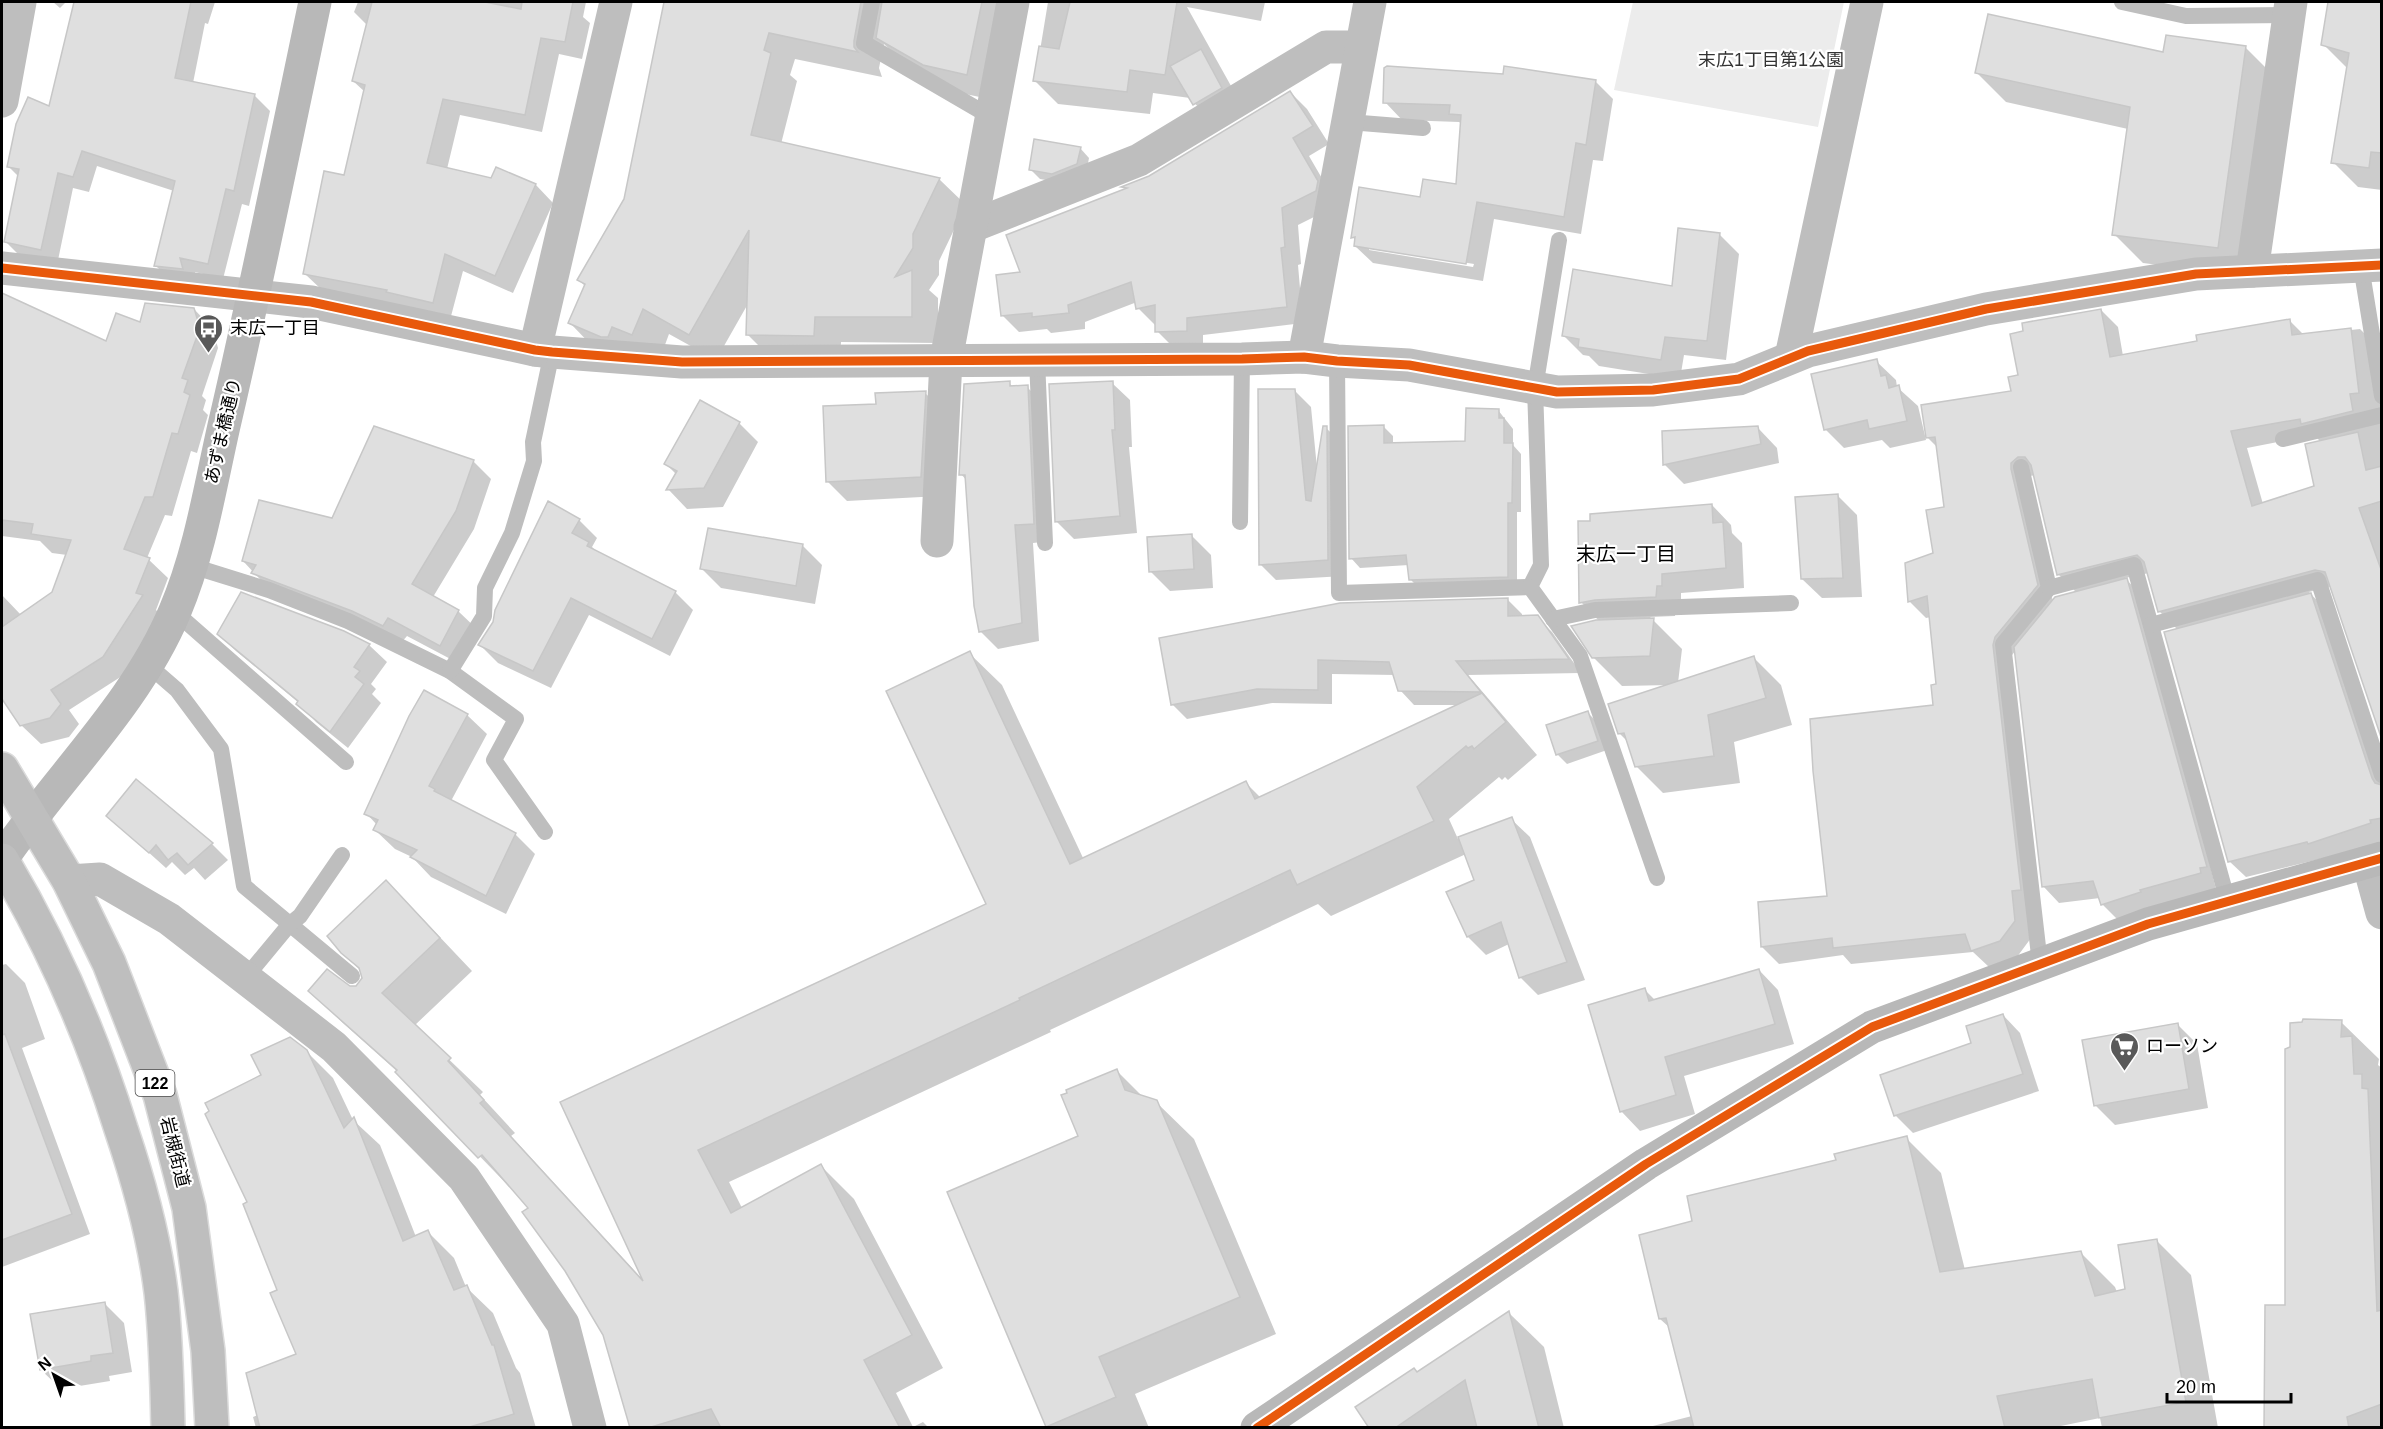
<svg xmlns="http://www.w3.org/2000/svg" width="2383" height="1429" font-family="Helvetica,'Noto Sans JP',sans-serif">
<rect width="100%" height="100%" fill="#fff"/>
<polygon fill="#ececec" points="1633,2 1844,2 1818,127 1614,90"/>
<g fill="#0003" fill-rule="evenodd">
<polygon points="53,2 66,2 60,8"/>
<polygon points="74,2 215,2 208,24 205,23 193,83 254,95 270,111 249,206 242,204 223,279 195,272 198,284 171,281 155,265 174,191 97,166 89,192 73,188 57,265 21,257 6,242 19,177 9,167 50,108 76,3"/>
<polygon points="358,2 586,2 583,17 590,23 582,59 559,54 542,132 460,115 447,169 492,180 497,169 536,185 553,203 513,293 463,271 450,320 323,291 305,274 345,176 365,92 353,81 368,26 354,12"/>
<polygon points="666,2 1016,2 994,100 951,91 904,64 884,44 879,68 882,77 795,59 790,75 797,81 781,144 939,179 966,205 939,261 939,275 929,290 938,298 938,343 841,342 840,362 774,361 748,335 749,302 716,360 669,334 659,361 596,350 570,323 585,286 578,279 626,199"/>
<polygon points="1048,2 1265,2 1261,21 1187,7 1245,111 1217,128 1190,98 1153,93 1150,114 1058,104 1035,81"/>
<polygon points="2329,2 2382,2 2382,190 2358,187 2333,162 2348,69 2323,44"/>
<polygon points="2245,47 2274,76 2246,276 2143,263 2114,234 2128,129 2006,102 1977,73"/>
<path d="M1595 81 1613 99 1603 161 1593 160 1581 234 1494 219 1483 281 1373 263 1355 246 1356 241 1353 237 1421 198 1458 186 1462 124 1459 122 1402 120 1385 102ZM1369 247 1474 264 1473 267 1369 250Z"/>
<polygon points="1290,92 1307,109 1329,144 1309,156 1334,199 1332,208 1298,225 1301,264 1298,265 1303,323 1203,335 1203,348 1174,348 1157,331 1157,325 1155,325 1138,308 1137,302 1085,322 1085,329 1051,333 1047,329 1019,332 1002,315 1022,274 1126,190 1124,188 1149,177"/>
<polygon points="1080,148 1089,158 1086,174 1063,183 1040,179 1030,169"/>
<polygon points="1719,234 1739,254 1726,360 1684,355 1680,379 1599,366 1589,356 1583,355 1564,336 1673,288"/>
<polygon points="2,295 106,343 141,324 194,309 213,329 218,348 202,396 206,400 203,410 208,415 197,453 191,451 172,516 165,515 147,558 168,578 156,610 162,616 122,676 69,710 79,724 69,737 41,744 21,725 2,697 2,595 21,615 53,593 67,555 52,553 40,541 2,536"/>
<path d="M2101 310 2118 327 2123 356 2199 342 2289 320 2304 335 2360 329 2376 345 2382 377V736L2332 586 2309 592 2327 611 2382 776V842L2326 859 2324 858 2246 877 2229 861 2178 630 2159 611 2149 573 2125 578 2142 596 2216 889 2119 921 2103 905 2100 898 2059 903 2043 886 2016 650 2009 659 2031 938 2017 957 1989 967 1973 952 1851 964 1843 955 1779 964 1762 947 1829 898 1935 707 1938 685 1931 617 1926 618 1910 602 1907 564 1935 554 1946 508 1938 448 1925 435 2013 392 2020 376ZM2314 435 2321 442 2316 487 2263 504 2247 448ZM2035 475 2058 574 2077 593 2053 602 2027 487 2030 476Z"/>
<polygon points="1876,361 1896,380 1897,387 1918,406 1926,440 1890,448 1882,440 1844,448 1825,429"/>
<polygon points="1009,383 1013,387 1027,387 1045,405 1051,541 1033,543 1039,641 998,649 980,631 967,481 961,474"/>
<polygon points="1112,383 1130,400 1132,447 1129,447 1137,533 1074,539 1056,521"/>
<polygon points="1294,390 1311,407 1317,468 1326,428 1343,444 1344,576 1276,580 1260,564"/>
<polygon points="925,393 945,412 940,496 847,501 827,481 877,405"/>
<polygon points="1498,410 1513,429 1513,445 1521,454 1521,512 1517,512 1517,586 1420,589 1411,580 1409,565 1360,568 1351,558 1384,427 1393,436 1393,444 1467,443"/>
<polygon points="739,423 758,442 723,507 687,509 668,489 677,475 666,464"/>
<polygon points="1758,428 1777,448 1779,463 1684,484 1665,465 1663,432"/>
<polygon points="473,461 491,479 474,529 433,597 458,611 477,629 458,663 407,636 401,643 271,591 243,561 333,520"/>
<polygon points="1837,495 1857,515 1862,597 1822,598 1802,579"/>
<polygon points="1712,505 1731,525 1732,533 1742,543 1744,588 1681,593 1681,605 1676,605 1675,616 1650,617 1682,649 1678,683 1754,658 1781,685 1792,725 1734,742 1740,783 1663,793 1636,766 1628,742 1620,734 1670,685 1622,686 1593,657 1600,622 1581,602"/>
<polygon points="579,520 597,538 592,547 600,555 675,592 693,610 670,656 589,615 551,688 498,663 480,645"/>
<polygon points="1191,535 1211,555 1213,588 1170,591 1150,571"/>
<polygon points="802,545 822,565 815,604 721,588 702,569"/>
<polygon points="1508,600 1522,614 1522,617 1537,617 1552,632 1581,673 1468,675 1537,755 1508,780 1505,777 1502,780 1499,777 1449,819 1458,839 1511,819 1530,837 1585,980 1538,995 1520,977 1509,944 1486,955 1468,937 1448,893 1476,881 1466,854 1331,916 1318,904 1050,1030 1051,1032 729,1182 742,1208 821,1166 854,1199 943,1368 896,1393 913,1427 923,1422 929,1428 632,1428 604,1334 530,1208 400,1074 343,1023 310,991 356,987 364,977 362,972 342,952 418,914 472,971 414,1026 483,1092 480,1095 515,1133 511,1136 644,1281 562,1102 988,904 969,653 1002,685 1084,860 1246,783 1261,798 1459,705 1414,705 1400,690 1395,675 1332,674 1332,704 1272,703 1187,719 1172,704"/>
<polygon points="219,634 369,645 387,662 371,684 376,689 372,694 381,703 348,748 316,722 299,703 236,651"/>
<polygon points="1588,713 1597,722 1607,750 1567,764 1557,754"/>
<polygon points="467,715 487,734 451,801 515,834 535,854 506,914 431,877 412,857 395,849 375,830 377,825 366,813"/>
<polygon points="108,816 212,844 228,860 205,880 194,868 185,875 172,862 166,868"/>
<polygon points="6,964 25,983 45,1039 22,1048 90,1234 2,1267 2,965"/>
<polygon points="1759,970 1778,990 1794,1044 1684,1076 1695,1114 1640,1131 1621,1111 1645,990 1656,1001"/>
<polygon points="2003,1015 2020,1033 2039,1091 1913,1133 1895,1115"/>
<polygon points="2341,1022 2379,1059 2378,1065 2382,1068 2382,1428 2265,1428"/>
<polygon points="2177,1024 2197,1044 2208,1108 2115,1125 2095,1105"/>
<polygon points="306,1051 333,1078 353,1120 380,1145 416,1237 428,1232 454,1258 466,1287 493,1313 516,1368 520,1373 536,1428 256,1428 253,1417 258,1415 298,1355 249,1203 263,1076"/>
<polygon points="1116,1070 1143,1097 1156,1102 1194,1139 1276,1334 1135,1394 1149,1428 1049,1428 1080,1137"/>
<polygon points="1906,1138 1941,1173 1965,1270 2080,1252 2115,1287 2117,1292 2127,1290 2156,1240 2191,1275 2218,1428 2102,1428 2100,1418 2051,1428 1645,1428 1692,1416 1670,1328 1660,1319 1693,1222 1837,1161"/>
<polygon points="105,1304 124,1323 132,1372 109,1376 110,1381 61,1389 41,1370"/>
<polygon points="1509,1313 1544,1347 1564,1428 1370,1428 1417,1374"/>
</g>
<g fill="#dfdfdf" stroke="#c7c7c7" stroke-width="1.5">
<polygon points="74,2 191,2 175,78 255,94 234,191 226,189 208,264 180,258 183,269 154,266 175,181 82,151 73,177 58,173 41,250 4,242 19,169 7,167 16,124 28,97 49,106"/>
<polygon points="372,2 485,2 521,9 522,2 573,2 565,42 541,38 525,115 443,99 427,163 491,178 496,167 536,184 495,276 445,254 433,303 386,292 387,290 303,274 324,171 344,175 365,85 352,81"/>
<polygon points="664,2 861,2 854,41 854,47 858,52 769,33 764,50 771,53 751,135 940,178 913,234 913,248 895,277 912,270 912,317 815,317 814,336 746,335 749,230 689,335 643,309 632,335 612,327 608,337 601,337 568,323 585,284 577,280 624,199"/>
<polygon points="882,2 982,2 967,75 923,65 876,38"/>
<polygon points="1070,2 1177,2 1165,75 1130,70 1127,92 1033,81 1039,46 1059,49"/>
<polygon points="2328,2 2382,2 2382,153 2371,152 2369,168 2331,163 2349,53 2321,45"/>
<polygon points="1988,14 2163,52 2166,35 2246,46 2218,248 2112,235 2130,107 1975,73"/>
<polygon points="1201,49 1222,88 1193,105 1170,66"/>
<polygon points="1387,66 1503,74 1504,66 1596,80 1586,145 1576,143 1564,217 1477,202 1466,264 1354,246 1355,237 1351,238 1359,187 1420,197 1423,179 1456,184 1461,115 1449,114 1450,105 1383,103 1384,68"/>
<polygon points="1290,91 1313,126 1293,138 1318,181 1316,191 1282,208 1285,247 1281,248 1287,307 1187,318 1187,331 1155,332 1155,305 1136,309 1131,282 1068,305 1069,313 1032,317 1032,313 1001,316 996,275 1020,272 1006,235 1127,188 1121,187 1149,176"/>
<polygon points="1034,139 1081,147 1077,164 1052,174 1029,170"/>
<polygon points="1678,228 1720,233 1707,341 1665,337 1661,360 1578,347 1579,339 1562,336 1573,269 1672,286"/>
<polygon points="2,293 106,341 116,313 140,322 145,303 194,308 200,328 182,378 188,380 184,392 190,395 178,434 172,433 153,497 145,497 124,549 150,558 136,593 143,595 103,657 51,690 61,704 50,718 20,726 2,699 2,627 52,592 71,540 31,534 33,524 2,520"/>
<polygon points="2101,309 2110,357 2197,341 2196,335 2290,319 2292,335 2351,328 2359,393 2350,394 2353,411 2301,424 2300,419 2231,431 2252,506 2314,486 2305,444 2358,432 2366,470 2382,466 2382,501 2359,508 2382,572 2382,740 2325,572 2315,570 2158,612 2144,562 2137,555 2057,575 2031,465 2025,457 2018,457 2011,463 2011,469 2038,585 1995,637 1993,645 2021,890 2012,891 2015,921 2000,941 1971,951 1965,934 1833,948 1832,938 1761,947 1758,902 1827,896 1813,771 1810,719 1933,705 1931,685 1936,684 1927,596 1908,602 1905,563 1933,553 1926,510 1944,507 1935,437 1926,438 1921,405 2011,391 2008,377 2018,375 2010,334 2023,331 2022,323"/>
<polygon points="1877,359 1881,376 1886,375 1889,388 1899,385 1907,421 1869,429 1867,420 1824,430 1811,374"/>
<polygon points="1010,381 1010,386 1028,385 1034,524 1015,525 1022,623 979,632 974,606 965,475 959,475 964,384"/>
<polygon points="1113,381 1115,430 1112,430 1120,516 1055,522 1049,384"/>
<polygon points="1258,389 1295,389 1306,500 1311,501 1323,426 1327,426 1328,560 1259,565"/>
<polygon points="926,391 921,477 826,482 823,406 876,404 875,393"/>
<polygon points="700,400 740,422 704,488 666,490 677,471 664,464"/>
<polygon points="1466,408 1499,409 1499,418 1504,418 1504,443 1513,443 1512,503 1508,503 1508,577 1409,580 1406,555 1349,559 1348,426 1384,425 1384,443 1465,441"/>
<polygon points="374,426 474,460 456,511 412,584 459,610 440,646 388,618 383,626 352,611 251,573 256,565 242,561 259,500 332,518"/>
<polygon points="1758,426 1761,444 1663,465 1662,431"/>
<polygon points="1838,494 1843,578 1801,579 1795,497"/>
<polygon points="548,501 580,519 572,533 589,542 587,546 676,591 652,639 571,598 533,671 478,645 493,622 495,610"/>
<polygon points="1712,504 1713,523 1723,522 1726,568 1662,574 1662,586 1657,586 1656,597 1595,600 1579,603 1578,521 1590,521 1590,514"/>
<polygon points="708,528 803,544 796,586 700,569"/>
<polygon points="1192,534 1194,569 1149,572 1147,537"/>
<polygon points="2127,578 2207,867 2200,868 2201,873 2140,890 2141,892 2101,905 2093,881 2042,887 2014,647 2055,597"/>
<polygon points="241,592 344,631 370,644 354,667 360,671 355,677 364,684 330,732 296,704 298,701 217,634"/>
<polygon points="2311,593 2372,778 2375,783 2382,785 2382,818 2370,820 2371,823 2308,844 2307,842 2228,862 2164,632"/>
<polygon points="1508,598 1508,616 1538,615 1569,659 1456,661 1481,692 1398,691 1389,662 1318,660 1318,690 1257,689 1171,705 1159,638 1340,603"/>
<polygon points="1654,618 1650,656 1592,658 1571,626 1596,620"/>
<polygon points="970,651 1070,864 1246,781 1255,799 1482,693 1506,722 1474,749 1472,746 1468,748 1466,746 1417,787 1434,821 1297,885 1290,870 1019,998 1020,1000 698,1150 731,1213 821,1164 912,1335 864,1360 900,1428 721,1428 711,1409 648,1428 630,1428 603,1335 565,1271 522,1212 528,1208 482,1155 478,1158 395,1072 397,1070 308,991 327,969 350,986 356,986 362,978 359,968 341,953 327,936 386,880 440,938 382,993 451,1058 448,1061 484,1100 480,1103 643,1281 560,1102 986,904 886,691"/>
<polygon points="1754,656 1766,698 1708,715 1714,756 1635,767 1624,733 1618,734 1608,704"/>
<polygon points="424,690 468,714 429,786 435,789 434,791 516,833 486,896 410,857 417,850 373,830 378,820 364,814 409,716"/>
<polygon points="1588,711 1598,741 1556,755 1546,725"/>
<polygon points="136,779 213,843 188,865 177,853 168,860 156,845 149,853 106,816"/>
<polygon points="1512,817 1567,962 1519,978 1501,922 1467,937 1446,892 1474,880 1458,837"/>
<polygon points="1759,969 1775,1024 1665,1057 1676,1095 1620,1112 1588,1005 1645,988 1649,1001"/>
<polygon points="2003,1014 2023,1074 1894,1116 1880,1075 1971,1043 1966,1026"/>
<polygon points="2303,1019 2342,1020 2341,1037 2352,1036 2354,1074 2362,1074 2362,1088 2368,1089 2377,1311 2382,1310 2382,1404 2347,1417 2349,1428 2264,1428 2265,1305 2285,1305 2285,1049 2290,1047 2290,1023 2302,1022"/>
<polygon points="2178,1023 2189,1089 2094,1106 2082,1040"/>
<polygon points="5,1034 72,1214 2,1240 2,1035"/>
<polygon points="290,1037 307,1050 344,1128 354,1117 403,1241 428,1230 454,1290 467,1285 492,1345 494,1345 514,1414 466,1428 260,1428 246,1373 296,1354 270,1293 277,1290 243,1204 247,1202 205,1114 209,1111 205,1103 261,1075 251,1055"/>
<polygon points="1117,1069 1125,1090 1157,1100 1240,1297 1099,1357 1116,1397 1046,1427 947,1192 1078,1136 1061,1095 1067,1093 1066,1090"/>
<polygon points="1907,1136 1940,1272 2081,1251 2095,1296 2125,1289 2118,1245 2157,1239 2186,1402 2099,1418 2092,1379 1997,1396 2005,1428 1694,1428 1666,1318 1659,1319 1639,1235 1692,1221 1687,1196 1836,1160 1834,1154"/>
<polygon points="105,1302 113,1353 91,1356 91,1361 40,1370 30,1314"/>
<polygon points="1509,1311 1539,1428 1477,1428 1465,1380 1395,1428 1369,1428 1355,1407 1414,1368 1417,1372"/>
</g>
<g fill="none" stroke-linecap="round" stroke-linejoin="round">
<defs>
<g id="highway">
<polyline points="2,769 69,881 109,963 160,1095 189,1208 208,1351 212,1428"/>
<path d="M2 860C53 946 91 1033 121 1129 139 1182 154 1236 161 1292 166 1336 167 1382 168 1428"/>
</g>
</defs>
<use href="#highway" stroke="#dbdbdb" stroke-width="36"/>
<g stroke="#bebebe" stroke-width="16">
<polyline points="872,2 864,43 991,117"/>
<polyline points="2122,2 2186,16 2289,15"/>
<polyline points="1349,122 1423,128"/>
<polyline points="2361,266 2382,396"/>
<polyline points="1037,360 1045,543"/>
<polyline points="1337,361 1339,593 1530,587"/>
<polyline points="2283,439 2382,415"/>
<polyline points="2021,467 2049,588 2003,644 2040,964"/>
<polyline points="1240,522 1242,359"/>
<polyline points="192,566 269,590 348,621 450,671 516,719 494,760 545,832"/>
<polyline points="1530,587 1541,565 1535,388 1559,240"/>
<polyline points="1530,587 1580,656 1657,878"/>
<polyline points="2049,588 2134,565 2228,902"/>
<polyline points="175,612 346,762"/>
<polyline points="1553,619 1595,610 1791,603"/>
<polyline points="2151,625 2318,580 2382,775"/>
<polyline points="147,664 177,690 221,749 244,886 352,976"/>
<polyline points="450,671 484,616 485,588 512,533 534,461 533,442 552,352"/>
<polyline points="245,978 289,925 300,916 342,855"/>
</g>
<g stroke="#bebebe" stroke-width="33">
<polyline points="2,101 20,2"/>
<polyline points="970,227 1139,160 1326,47 1361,47"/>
<polyline points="2,268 311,302 535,350 552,352 682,362 1242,359 1304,357 1337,361 1409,365 1557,392 1653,390 1739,379 1808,351 1986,309 2196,274 2382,265"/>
<polyline points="2252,271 2291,2"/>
<polyline points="535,350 616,2"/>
<polyline points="1304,357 1370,2"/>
<polyline points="1791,357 1867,2"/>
<polyline points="937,541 946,360 1013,2"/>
<polyline points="2368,862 2382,913"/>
<polyline points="69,881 100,879 169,919 334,1047 464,1178 563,1324 590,1428"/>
</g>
<g stroke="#b8b8b8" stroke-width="33">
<path d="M2 859C58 777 136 704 175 611 201 550 211 481 226 417 258 279 286 140 315 2"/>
<polyline points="1257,1428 1646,1164 1872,1027 2148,924 2382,858"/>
</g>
<use href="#highway" stroke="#bebebe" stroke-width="33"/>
<defs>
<g id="cycleway">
<polyline points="2,268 311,302 535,350 552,352 682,362 1242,359 1304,357 1337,361 1409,365 1557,392 1653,390 1739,379 1808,351 1986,309 2196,274 2382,265"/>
<polyline points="1257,1428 1646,1164 1872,1027 2148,924 2382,858"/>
</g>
</defs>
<use href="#cycleway" stroke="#fff" stroke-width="13"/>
<use href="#cycleway" stroke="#e8590c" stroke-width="9"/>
</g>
<defs>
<symbol id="bus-pin" viewBox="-11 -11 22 30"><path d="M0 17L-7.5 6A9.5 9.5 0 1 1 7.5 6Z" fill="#595959" stroke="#fff"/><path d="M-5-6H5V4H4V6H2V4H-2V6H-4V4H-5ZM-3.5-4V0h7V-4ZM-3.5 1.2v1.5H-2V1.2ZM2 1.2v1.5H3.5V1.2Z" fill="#fff"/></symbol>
<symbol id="supermarket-pin" viewBox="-11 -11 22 30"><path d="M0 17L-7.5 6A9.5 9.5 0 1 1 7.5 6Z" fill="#595959" stroke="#fff"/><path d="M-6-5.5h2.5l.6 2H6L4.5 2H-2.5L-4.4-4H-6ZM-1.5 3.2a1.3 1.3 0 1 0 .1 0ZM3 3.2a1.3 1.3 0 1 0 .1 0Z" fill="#fff"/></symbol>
</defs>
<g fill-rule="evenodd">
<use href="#bus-pin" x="192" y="312" width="33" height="45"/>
<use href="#supermarket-pin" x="2108" y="1030" width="33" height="45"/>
</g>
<g text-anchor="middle" stroke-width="4.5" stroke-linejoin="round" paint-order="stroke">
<rect fill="#fff" stroke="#4c4c4c" stroke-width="1.5" x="135.5" y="1070" width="39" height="26" rx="4.5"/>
<g font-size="16" font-weight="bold" fill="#000">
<text x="155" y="1089">122</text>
</g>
<g font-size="18" fill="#333" stroke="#fff">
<text x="1771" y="66">末広1丁目第1公園</text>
</g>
<g font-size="18" fill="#000" stroke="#fff" text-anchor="start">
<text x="230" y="334">末広一丁目</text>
<text x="2146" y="1052">ローソン</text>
</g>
<g font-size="18" fill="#000" stroke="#fff">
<text transform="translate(223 431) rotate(-77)" y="6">あずま橋通り</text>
<text transform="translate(175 1152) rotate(76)" y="6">岩槻街道</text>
</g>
<g font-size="20" fill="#000" stroke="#fff">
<text x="1626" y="561">末広一丁目</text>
</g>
</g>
<rect width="2383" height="1429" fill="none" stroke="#000000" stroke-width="6"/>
<g transform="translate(54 1375) rotate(320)" stroke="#ffffff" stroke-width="4.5" paint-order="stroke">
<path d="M0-4.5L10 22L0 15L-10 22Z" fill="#000000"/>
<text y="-9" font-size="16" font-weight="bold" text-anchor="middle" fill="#000000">N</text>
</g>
<path d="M2167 1393v9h124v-9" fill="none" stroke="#000000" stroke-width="3"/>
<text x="2176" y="1393" font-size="18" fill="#000000" stroke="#ffffff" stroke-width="4.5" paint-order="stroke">20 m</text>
</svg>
